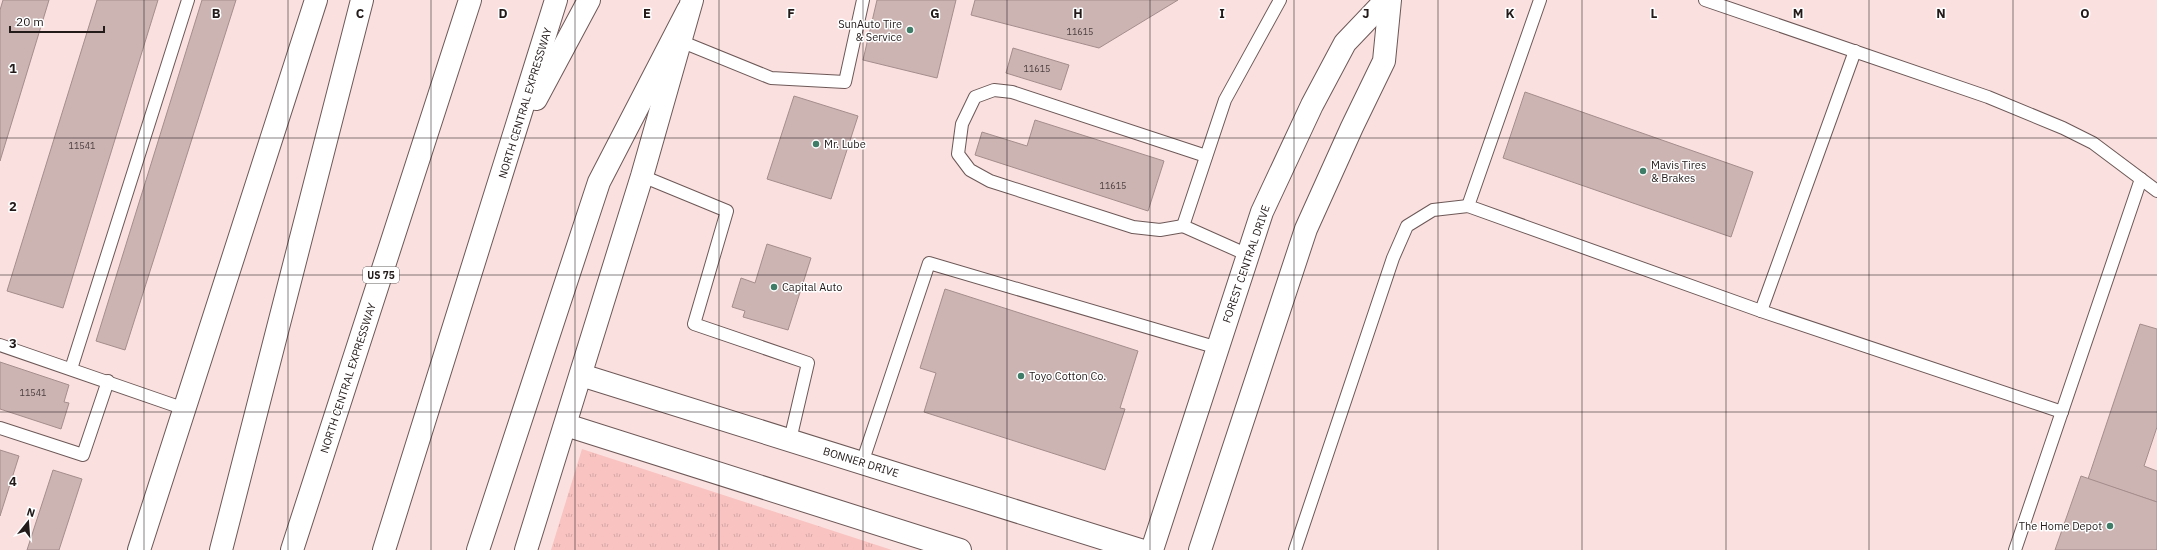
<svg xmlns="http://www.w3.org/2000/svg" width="2157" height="550" font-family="'IBM Plex Sans',sans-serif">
<defs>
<pattern id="grass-tufts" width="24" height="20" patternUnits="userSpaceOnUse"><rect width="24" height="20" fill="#f9c3c1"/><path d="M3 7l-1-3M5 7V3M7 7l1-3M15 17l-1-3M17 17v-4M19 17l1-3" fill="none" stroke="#d5a7a5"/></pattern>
</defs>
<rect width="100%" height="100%" fill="#fae1e0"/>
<polygon fill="url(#grass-tufts)" points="582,449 892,550 551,550"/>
<g fill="#ccb4b3" stroke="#a48d8c">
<polygon points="3,0 49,0 0,161 0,10"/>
<polygon points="97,0 158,0 63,308 7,291"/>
<polygon points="202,0 236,0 125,350 96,341"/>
<polygon points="877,0 956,0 937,78 863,60"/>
<polygon points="975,0 1178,0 1099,48 971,15"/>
<polygon points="1013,48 1069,65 1061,90 1006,73"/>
<polygon points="1525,92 1753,172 1731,237 1503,158"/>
<polygon points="794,96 858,116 831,199 767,179"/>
<polygon points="1035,120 1164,161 1148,211 975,155 982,132 1027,146"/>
<polygon points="767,244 811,258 788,330 743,317 745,311 732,307 741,278 755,283"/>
<polygon points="945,289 1138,351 1120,408 1125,409 1105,470 924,412 936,373 920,368"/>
<polygon points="2140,324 2157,329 2157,427 2144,466 2157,471 2157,502 2088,479"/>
<polygon points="0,362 69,385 64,402 69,403 61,429 0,409"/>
<polygon points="0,450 19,456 0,516"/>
<polygon points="53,470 82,479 59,550 27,550"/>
<polygon points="2081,476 2157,502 2157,550 2055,550"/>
</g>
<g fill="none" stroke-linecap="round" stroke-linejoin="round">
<defs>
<g id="lane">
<polyline points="1540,0 1468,206 1761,311 2062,412"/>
<polyline points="1705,0 1988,97 2063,128 2093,143 2157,191"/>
<polyline points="680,41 771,78 845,82 863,0"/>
<polyline points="642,176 727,211 694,324 808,363 790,440"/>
<polyline points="1183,226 1160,230 1133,227 990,181 970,170 958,154 962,124 975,97 994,90 1012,92 1206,156"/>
<polyline points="1248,255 1183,226 1225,100 1280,0"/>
<polyline points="1761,311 1855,51"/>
<polyline points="0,345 185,409"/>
<polyline points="71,369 188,0"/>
<polyline points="0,428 83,455 108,381"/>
<polyline points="862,463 929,263 1218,348"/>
<polyline points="1295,550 1393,258 1407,226 1433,210 1468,206"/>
<polyline points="2015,550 2141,179"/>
</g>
<g id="street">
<polyline points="581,375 1140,550"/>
<polyline points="566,425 960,550"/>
<polyline points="1152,550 1262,212 1312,105 1345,43 1386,0"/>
<polyline points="1200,550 1306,229 1352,127 1384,61 1390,0"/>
</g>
<g id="secondary">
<polyline points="139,550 316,0"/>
<polyline points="526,550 642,176 692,0"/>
</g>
<g id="highway">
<polyline points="536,99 589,0"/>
<polyline points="221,550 362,0"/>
<polyline points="292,550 470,0"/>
<polyline points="384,550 556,0"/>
<polyline points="478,550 599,182 688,10"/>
</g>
</defs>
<use href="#lane" stroke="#6d5857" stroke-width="14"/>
<use href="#street" stroke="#6d5857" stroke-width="24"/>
<use href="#secondary" stroke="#6d5857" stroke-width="24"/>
<use href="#highway" stroke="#6d5857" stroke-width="24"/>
<use href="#lane" stroke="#fff" stroke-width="12"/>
<use href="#street" stroke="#fff" stroke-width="22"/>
<use href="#secondary" stroke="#fff" stroke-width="22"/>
<use href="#highway" stroke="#fff" stroke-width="22"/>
</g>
<path fill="none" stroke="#231a1a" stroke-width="1" stroke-opacity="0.55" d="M144 0V550M288 0V550M431 0V550M575 0V550M719 0V550M863 0V550M1007 0V550M1150 0V550M1294 0V550M1438 0V550M1582 0V550M1726 0V550M1869 0V550M2013 0V550M0 138H2157M0 275H2157M0 412H2157"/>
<g fill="#3f7d69" stroke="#fff" stroke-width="1.5">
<circle cx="910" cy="30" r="4"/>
<circle cx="816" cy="144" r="4"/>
<circle cx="1643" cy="171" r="4"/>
<circle cx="774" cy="287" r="4"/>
<circle cx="1021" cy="376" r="4"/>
<circle cx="2110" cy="526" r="4"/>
</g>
<g text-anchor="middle" stroke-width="3" stroke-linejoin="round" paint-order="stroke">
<g font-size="9" fill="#4d4040">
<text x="1080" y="35">11615</text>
<text x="1037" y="72">11615</text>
<text x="82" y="149">11541</text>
<text x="1113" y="189">11615</text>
<text x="33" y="396">11541</text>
</g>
<rect fill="#fff" stroke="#655f5f" stroke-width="1" x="363" y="267" width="36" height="16" rx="3"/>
<g font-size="10" font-weight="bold" fill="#231a1a">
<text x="381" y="279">US 75</text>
</g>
<g font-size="11" fill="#231a1a" stroke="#fff" text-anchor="start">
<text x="902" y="28" text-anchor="end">SunAuto Tire<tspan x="902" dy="13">&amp; Service</tspan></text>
<text x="824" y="148">Mr. Lube</text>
<text x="1651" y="169">Mavis Tires<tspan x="1651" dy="13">&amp; Brakes</tspan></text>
<text x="782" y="291">Capital Auto</text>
<text x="1029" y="380">Toyo Cotton Co.</text>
<text x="2102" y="530" text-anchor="end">The Home Depot</text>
</g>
<g font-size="11" fill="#231a1a" stroke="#fff">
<text transform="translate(525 103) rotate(-73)" y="4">NORTH CENTRAL EXPRESSWAY</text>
<text transform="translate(1246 264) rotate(-71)" y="4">FOREST CENTRAL DRIVE</text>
<text transform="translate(348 378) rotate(-72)" y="4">NORTH CENTRAL EXPRESSWAY</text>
<text transform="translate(861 462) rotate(17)" y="4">BONNER DRIVE</text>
</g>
</g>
<g font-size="13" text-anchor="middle" font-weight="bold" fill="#231a1a" stroke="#fff" stroke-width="3" stroke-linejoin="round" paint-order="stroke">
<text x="216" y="18">B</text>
<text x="360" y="18">C</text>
<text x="503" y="18">D</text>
<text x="647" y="18">E</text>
<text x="791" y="18">F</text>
<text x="935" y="18">G</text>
<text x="1078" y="18">H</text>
<text x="1222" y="18">I</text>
<text x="1366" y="18">J</text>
<text x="1510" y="18">K</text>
<text x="1654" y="18">L</text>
<text x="1798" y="18">M</text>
<text x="1941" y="18">N</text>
<text x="2085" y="18">O</text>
<text x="13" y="73">1</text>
<text x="13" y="211">2</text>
<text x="13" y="348">3</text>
<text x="13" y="486">4</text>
</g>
<g transform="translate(28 522) rotate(17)" stroke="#ffffff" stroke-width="3" paint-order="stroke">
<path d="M0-3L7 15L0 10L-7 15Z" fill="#231a1a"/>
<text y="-6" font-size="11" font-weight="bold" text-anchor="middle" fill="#231a1a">N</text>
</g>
<path d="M10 26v6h94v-6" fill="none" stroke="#231a1a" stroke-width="2"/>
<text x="16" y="26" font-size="12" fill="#231a1a" stroke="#ffffff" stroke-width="3" paint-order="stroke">20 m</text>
</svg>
